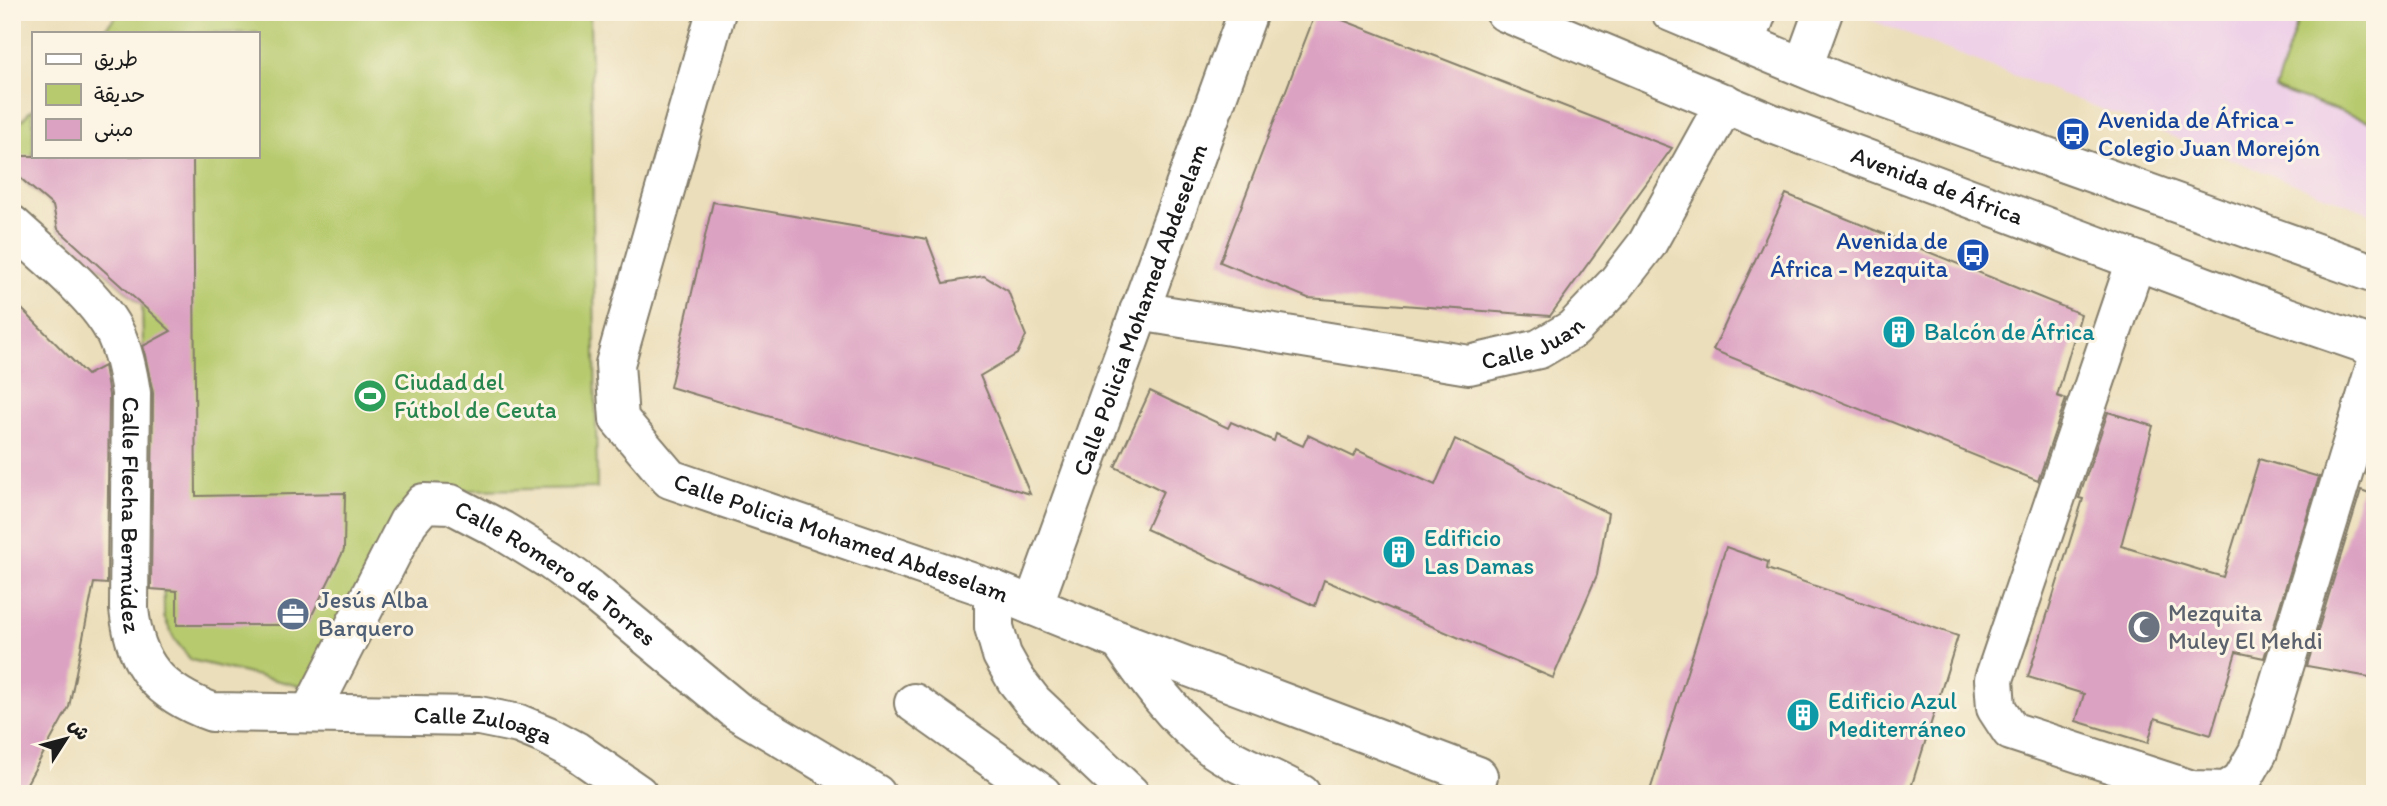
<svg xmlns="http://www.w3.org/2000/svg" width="2387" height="806" font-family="Itim,'Playpen Sans Arabic',sans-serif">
<rect width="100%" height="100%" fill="#fcf5e5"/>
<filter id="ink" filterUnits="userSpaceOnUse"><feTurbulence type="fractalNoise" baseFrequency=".0143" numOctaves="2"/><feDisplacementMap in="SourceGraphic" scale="14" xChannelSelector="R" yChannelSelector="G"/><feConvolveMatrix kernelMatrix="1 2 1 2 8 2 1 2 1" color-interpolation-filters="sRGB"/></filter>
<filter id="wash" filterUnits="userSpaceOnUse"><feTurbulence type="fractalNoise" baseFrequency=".00686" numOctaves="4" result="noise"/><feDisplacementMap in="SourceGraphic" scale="28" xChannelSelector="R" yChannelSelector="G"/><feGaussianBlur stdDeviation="1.57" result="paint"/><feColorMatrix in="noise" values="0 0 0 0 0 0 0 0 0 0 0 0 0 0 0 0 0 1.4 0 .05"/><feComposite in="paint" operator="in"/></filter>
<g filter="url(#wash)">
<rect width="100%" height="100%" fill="#ebdeba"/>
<polygon fill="#eed0e7" points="1850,12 2375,12 2375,215"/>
<g fill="#b7ca6e" stroke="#6a7345" stroke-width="2">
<polygon points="120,12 590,12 597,488 414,491 308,688 191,660 174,639 164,617 163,529 148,530 142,305 58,229 53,206 12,171 12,131 33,108 33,156 257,156 257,33 101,33"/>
<polygon points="2301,12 2375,12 2375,123 2275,89"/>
</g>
<g id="blocks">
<g fill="#dca2c2">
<polygon points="1316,12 1322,12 1672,148 1550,316 1308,298 1220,262"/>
<polygon points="12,156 193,156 196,496 345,493 344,550 307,625 177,625 177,591 151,589 153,393 143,346 171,331 58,229 53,206 12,171"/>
<polygon points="1786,194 2081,314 2057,396 2066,399 2038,481 1713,350"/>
<polygon points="713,202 927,239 944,283 984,276 1008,291 1026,336 1017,354 980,376 1030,494 670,387"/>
<polygon points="12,299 87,375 104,366 109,395 107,584 94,583 69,707 21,794 12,794"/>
<polygon points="1150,391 1228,428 1231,422 1274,441 1276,434 1303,446 1308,435 1354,457 1357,450 1435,485 1455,439 1608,513 1597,575 1553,678 1324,580 1315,606 1146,529 1163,491 1115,467"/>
<polygon points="2108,412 2153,426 2121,546 2223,577 2259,459 2319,477 2264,658 2236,652 2211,735 2155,718 2148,743 2076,721 2084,694 2028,677 2083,499 2079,498"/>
<polygon points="2361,490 2375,495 2375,678 2307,666"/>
<polygon points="1726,547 1768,562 1767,569 1958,636 1909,794 1649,794"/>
</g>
</g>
</g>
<g filter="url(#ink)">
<use href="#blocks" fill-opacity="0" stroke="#847d6b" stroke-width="2"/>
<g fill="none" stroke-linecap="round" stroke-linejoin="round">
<defs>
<g id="minor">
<path id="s1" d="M716 12 615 364 619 419 670 479 994 590 1120 641 1478 776"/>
<polyline points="1746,42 1757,12"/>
<polyline points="1803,67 1823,12"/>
<path id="s2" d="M12 225C44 255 98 296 116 335 124 353 128 373 131 393L129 609C135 666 160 693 212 712L479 716 519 724 548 736 576 751 638 794"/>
<polyline points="2136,261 1994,679 1996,708 2011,731 2192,790 2227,791 2242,780 2258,752 2375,368"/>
<path id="s3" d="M1139 311 1469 365 1539 349 1573 329 1616 284 1647 244 1725 103"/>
<polyline points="994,590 994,627 1002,655 1016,680 1033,702 1130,794"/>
<path id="s4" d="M1033 606 1248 12"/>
<path d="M1120 641C1146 678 1173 717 1209 745 1236 766 1271 776 1301 794"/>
<polyline points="914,703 1042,794"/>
<path id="s5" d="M310 713 408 522 424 503 451 504 501 530 550 560 590 589 737 711 876 794"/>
</g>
<g id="major">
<path id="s6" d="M1505 12 1773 124 2276 313 2375 347"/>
<polyline points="1671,12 1843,84 2375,274"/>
</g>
</defs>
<use href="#minor" stroke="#847d6b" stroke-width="42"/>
<use href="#major" stroke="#847d6b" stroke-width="42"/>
<use href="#minor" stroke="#fff" stroke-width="38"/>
<use href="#major" stroke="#fff" stroke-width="38"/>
</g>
</g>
<defs>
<symbol id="bus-disc" viewBox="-11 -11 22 22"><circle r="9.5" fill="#1a4fb4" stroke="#fcf5e5"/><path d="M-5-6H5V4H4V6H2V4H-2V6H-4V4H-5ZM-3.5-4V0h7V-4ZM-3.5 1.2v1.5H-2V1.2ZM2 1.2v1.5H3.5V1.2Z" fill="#fff"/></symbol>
<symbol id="building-disc" viewBox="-11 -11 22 22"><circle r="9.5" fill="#0f9aa8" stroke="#fcf5e5"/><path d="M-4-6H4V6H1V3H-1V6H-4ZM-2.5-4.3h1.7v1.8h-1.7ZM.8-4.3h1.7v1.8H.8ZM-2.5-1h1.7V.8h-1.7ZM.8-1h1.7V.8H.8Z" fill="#fff"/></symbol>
<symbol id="stadium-disc" viewBox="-11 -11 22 22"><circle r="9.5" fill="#2e9e5b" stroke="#fcf5e5"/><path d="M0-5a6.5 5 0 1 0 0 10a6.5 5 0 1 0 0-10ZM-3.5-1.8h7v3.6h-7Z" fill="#fff"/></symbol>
<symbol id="office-disc" viewBox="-11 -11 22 22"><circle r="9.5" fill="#5c6f8a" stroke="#fcf5e5"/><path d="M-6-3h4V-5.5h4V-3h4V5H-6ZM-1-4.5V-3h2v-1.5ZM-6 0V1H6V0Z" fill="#fff"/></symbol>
<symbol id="mosque-disc" viewBox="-11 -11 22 22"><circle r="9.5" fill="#6b7280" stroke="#fcf5e5"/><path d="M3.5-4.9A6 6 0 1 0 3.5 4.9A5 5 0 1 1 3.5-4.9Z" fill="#fff"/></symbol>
</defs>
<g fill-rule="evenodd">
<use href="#bus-disc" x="2054" y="115" width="38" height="38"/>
<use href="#bus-disc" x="1954" y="236" width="38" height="38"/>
<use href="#building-disc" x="1880" y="313" width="38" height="38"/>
<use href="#stadium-disc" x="351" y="377" width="38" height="38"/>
<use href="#building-disc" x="1380" y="533" width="38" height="38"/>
<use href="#office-disc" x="274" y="595" width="38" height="38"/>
<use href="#mosque-disc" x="2125" y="608" width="38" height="38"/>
<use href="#building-disc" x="1784" y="696" width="38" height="38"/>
</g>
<g text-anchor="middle" stroke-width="6" stroke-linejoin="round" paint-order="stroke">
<g font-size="24" fill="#164399" stroke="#fcf5e5" text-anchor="start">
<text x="2098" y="128">Avenida de África -<tspan x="2098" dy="28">Colegio Juan Morejón</tspan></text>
<text x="1948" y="249" text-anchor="end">Avenida de<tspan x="1948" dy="28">África - Mezquita</tspan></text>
</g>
<g font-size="24" fill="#1c1c1c" stroke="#fcf5e5">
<text dy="8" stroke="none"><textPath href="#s6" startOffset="466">Avenida de África</textPath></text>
<text dy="8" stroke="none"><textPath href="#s4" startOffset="315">Calle Policía Mohamed Abdeselam</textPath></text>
<text dy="8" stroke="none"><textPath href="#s3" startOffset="402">Calle Juan</textPath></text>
<text dy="8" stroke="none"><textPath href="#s2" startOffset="334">Calle Flecha Bermúdez</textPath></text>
<text dy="8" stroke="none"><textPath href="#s1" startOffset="681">Calle Policia Mohamed Abdeselam</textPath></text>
<text dy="8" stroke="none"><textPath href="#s5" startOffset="392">Calle Romero de Torres</textPath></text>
<text dy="8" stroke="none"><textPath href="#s2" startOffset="842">Calle Zuloaga</textPath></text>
</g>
<g font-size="24" fill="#0d838f" stroke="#fcf5e5" text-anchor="start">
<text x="1924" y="340">Balcón de África</text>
<text x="1424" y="546">Edificio<tspan x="1424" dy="28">Las Damas</tspan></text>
<text x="1828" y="709">Edificio Azul<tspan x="1828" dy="28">Mediterráneo</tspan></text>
</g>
<g font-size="24" fill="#27864d" stroke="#fcf5e5" text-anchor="start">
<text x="394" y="390">Ciudad del<tspan x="394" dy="28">Fútbol de Ceuta</tspan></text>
</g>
<g font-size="24" fill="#4e5e75" stroke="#fcf5e5" text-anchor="start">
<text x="318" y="608">Jesús Alba<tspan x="318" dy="28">Barquero</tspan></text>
</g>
<g font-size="24" fill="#5b616d" stroke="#fcf5e5" text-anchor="start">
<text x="2168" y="621">Mezquita<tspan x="2168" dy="28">Muley El Mehdi</tspan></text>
</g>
</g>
<rect width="2387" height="806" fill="none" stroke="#fcf5e5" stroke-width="42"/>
<rect x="32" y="32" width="228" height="126" fill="#fcf5e5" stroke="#a29e95" stroke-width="2"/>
<rect x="46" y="54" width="35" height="10" fill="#ffffff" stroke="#a29e95" stroke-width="2"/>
<text x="94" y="66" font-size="21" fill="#1c1c1c">طريق</text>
<rect x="46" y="84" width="35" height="21" fill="#b7ca6e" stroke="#a29e95" stroke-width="2"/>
<text x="94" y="102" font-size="21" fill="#1c1c1c">حديقة</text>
<rect x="46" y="119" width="35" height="21" fill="#dca2c2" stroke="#a29e95" stroke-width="2"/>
<text x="94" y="136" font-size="21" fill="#1c1c1c">مبنى</text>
<g transform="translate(66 739) rotate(54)" stroke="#fcf5e5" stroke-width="5" paint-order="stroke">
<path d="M0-5L12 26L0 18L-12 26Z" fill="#1c1c1c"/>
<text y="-10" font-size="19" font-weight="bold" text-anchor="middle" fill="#1c1c1c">ش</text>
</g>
</svg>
